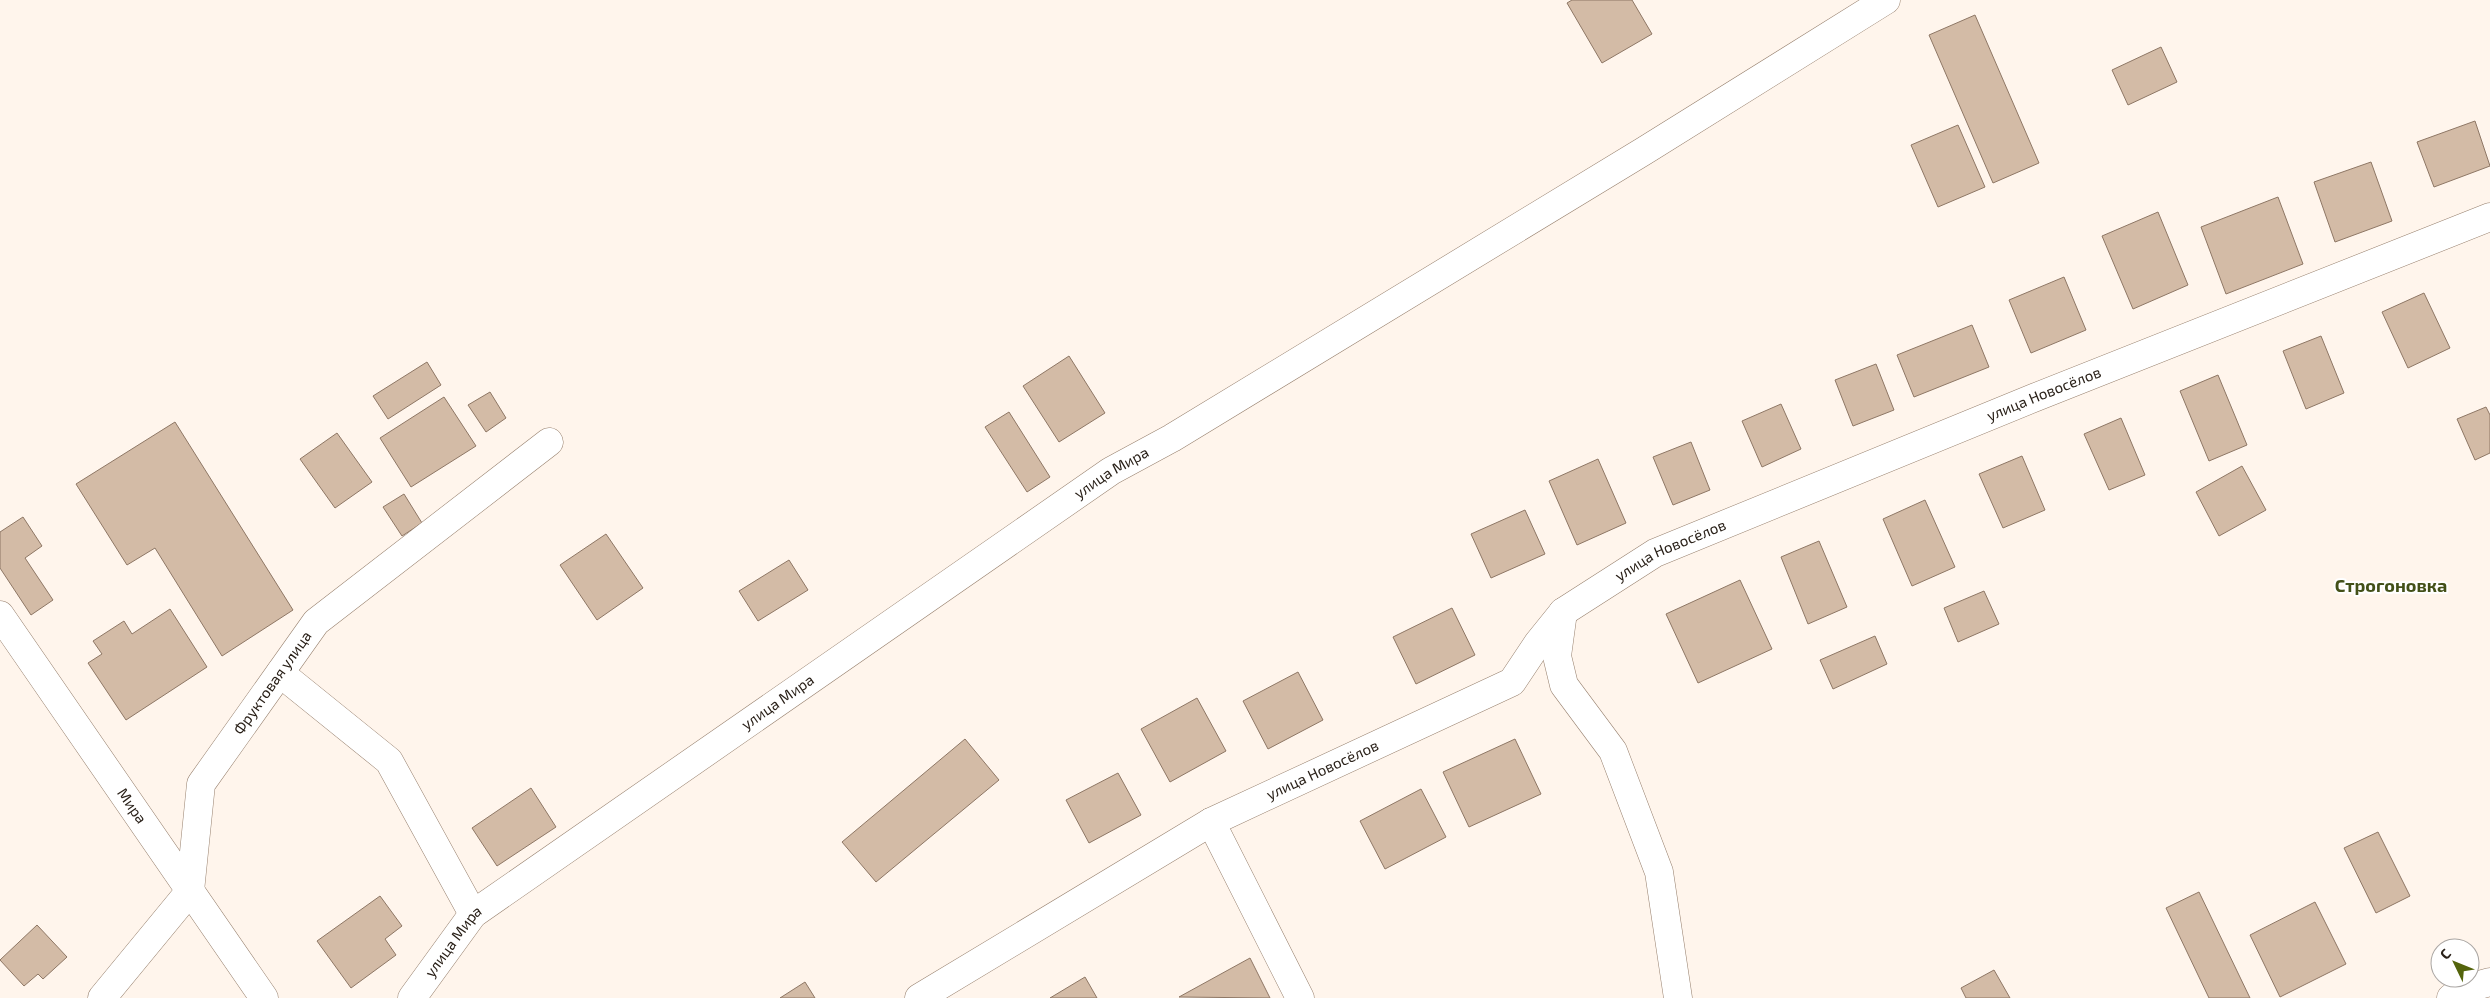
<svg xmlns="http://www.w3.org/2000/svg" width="2490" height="998" font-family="'Exo 2',sans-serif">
<rect width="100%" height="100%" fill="#fff5ec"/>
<g fill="#d3bba6" stroke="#8e7765">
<polygon points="1572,0 1632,0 1652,34 1602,63 1567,3"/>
<polygon points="1975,15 2039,163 1993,183 1929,35"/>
<polygon points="2161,47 2177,82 2128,105 2112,70"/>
<polygon points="2475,121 2490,166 2434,187 2417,142"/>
<polygon points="1958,125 1985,187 1938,207 1911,145"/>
<polygon points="2371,162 2392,221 2335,242 2314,182"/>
<polygon points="2278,197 2303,264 2226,294 2201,227"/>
<polygon points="2158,212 2188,285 2133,309 2102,236"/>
<polygon points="2064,277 2086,330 2031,353 2009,300"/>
<polygon points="2424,293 2450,348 2408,368 2382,312"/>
<polygon points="1972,325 1989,367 1914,397 1897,355"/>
<polygon points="2321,336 2344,393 2306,409 2283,351"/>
<polygon points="1069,356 1105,413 1059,442 1023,386"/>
<polygon points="427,362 441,385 388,419 373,396"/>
<polygon points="1876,364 1894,410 1853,426 1835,380"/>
<polygon points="2218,375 2247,445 2209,461 2180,391"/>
<polygon points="490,392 506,418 486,432 468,405"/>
<polygon points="444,397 476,446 411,487 380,438"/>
<polygon points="1781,404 1801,449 1762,467 1742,421"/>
<polygon points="2486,407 2490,415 2490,453 2475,460 2457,419"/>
<polygon points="1009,412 1050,477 1027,492 985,427"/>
<polygon points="2121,418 2145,475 2109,490 2084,434"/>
<polygon points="175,422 293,610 222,656 155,548 127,565 76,484"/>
<polygon points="337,433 372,482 335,508 300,459"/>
<polygon points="1691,442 1710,490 1673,505 1653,457"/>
<polygon points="2022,456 2045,510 2003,528 1979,474"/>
<polygon points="1598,459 1626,523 1577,545 1549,481"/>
<polygon points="2242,466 2266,510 2219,536 2196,492"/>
<polygon points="404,494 422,523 402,536 383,507"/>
<polygon points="1925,500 1955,567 1912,586 1883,519"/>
<polygon points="1525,510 1545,554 1491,578 1471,534"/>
<polygon points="23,517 42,546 25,558 53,600 31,615 0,568 0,532"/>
<polygon points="606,534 643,588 597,620 560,565"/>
<polygon points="1819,541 1847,607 1808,624 1781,557"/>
<polygon points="789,560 808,590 758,621 739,591"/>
<polygon points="1740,580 1772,649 1698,683 1666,614"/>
<polygon points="1984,591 1999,624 1958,642 1944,608"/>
<polygon points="1452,608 1475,655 1416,684 1393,637"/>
<polygon points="170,609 207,667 126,720 88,663 102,654 93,641 124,621 132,634"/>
<polygon points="1875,636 1887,664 1833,689 1820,660"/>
<polygon points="1298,672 1323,720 1268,749 1243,701"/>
<polygon points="1197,698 1226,751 1170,782 1141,729"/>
<polygon points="965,739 999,780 876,882 842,842"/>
<polygon points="1515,739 1541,794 1469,827 1443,772"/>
<polygon points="1118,773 1141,815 1089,843 1066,800"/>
<polygon points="531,788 556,827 497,866 472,828"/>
<polygon points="1421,789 1446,837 1385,869 1360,821"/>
<polygon points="2378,832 2410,896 2376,913 2344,848"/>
<polygon points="2199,892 2250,998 2209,998 2166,908"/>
<polygon points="380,896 402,926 385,939 396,955 351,988 317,941"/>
<polygon points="2315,902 2346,964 2280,997 2250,935"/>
<polygon points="37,925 67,957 43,979 38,974 24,986 0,960"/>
<polygon points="1250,958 1270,998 1179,997"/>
<polygon points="1994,970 2010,998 1966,998 1961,988"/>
<polygon points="1085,977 1097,998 1050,998"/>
<polygon points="805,982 815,998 780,998"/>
</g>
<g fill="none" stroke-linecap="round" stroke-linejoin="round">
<defs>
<g id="minor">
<polyline points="1563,612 1557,656 1564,685 1613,751 1659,872 1678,998"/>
<path id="s1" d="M0 615 264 998"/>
<polyline points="280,673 389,761 473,914"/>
<polyline points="1211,822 1300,998"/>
<path id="s2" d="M102 998 190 891 201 784 316 622 549 442"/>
<path id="s3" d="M412 998 473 914 1111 471 1172 438 1644 151 1886 0"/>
<path id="s4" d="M919 998 1211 822 1512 682 1538 643 1563 612 1655 553 2036 397 2490 217"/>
<polyline points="2451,998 2461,990 2490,982"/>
</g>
</defs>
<use href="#minor" stroke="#97806e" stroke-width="29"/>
<use href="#minor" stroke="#fff" stroke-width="28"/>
</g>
<g text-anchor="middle" stroke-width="4" stroke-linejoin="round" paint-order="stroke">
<g font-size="15" fill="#2a2119" stroke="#fff">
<text dy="5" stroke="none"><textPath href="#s4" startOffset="1289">улица Новосёлов</textPath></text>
<text dy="5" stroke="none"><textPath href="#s3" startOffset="880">улица Мира</textPath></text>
<text dy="5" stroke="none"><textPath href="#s4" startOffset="884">улица Новосёлов</textPath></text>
<text dy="5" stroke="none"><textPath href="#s2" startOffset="370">Фруктовая улица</textPath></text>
<text dy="5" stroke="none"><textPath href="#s3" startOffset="475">улица Мира</textPath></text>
<text dy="5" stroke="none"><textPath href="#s4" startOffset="464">улица Новосёлов</textPath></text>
<text dy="5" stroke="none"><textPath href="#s1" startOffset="232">Мира</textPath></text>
<text dy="5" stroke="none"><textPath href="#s3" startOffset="70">улица Мира</textPath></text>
</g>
<g font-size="18" font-weight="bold" fill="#435018" stroke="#fff">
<text x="2391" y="592">Строгоновка</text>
</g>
</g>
<g transform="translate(2455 963) rotate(313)"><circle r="24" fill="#ffffff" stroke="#aaa6a3"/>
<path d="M0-4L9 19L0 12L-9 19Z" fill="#54640c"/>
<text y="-8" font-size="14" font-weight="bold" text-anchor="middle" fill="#2a2119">С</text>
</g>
</svg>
